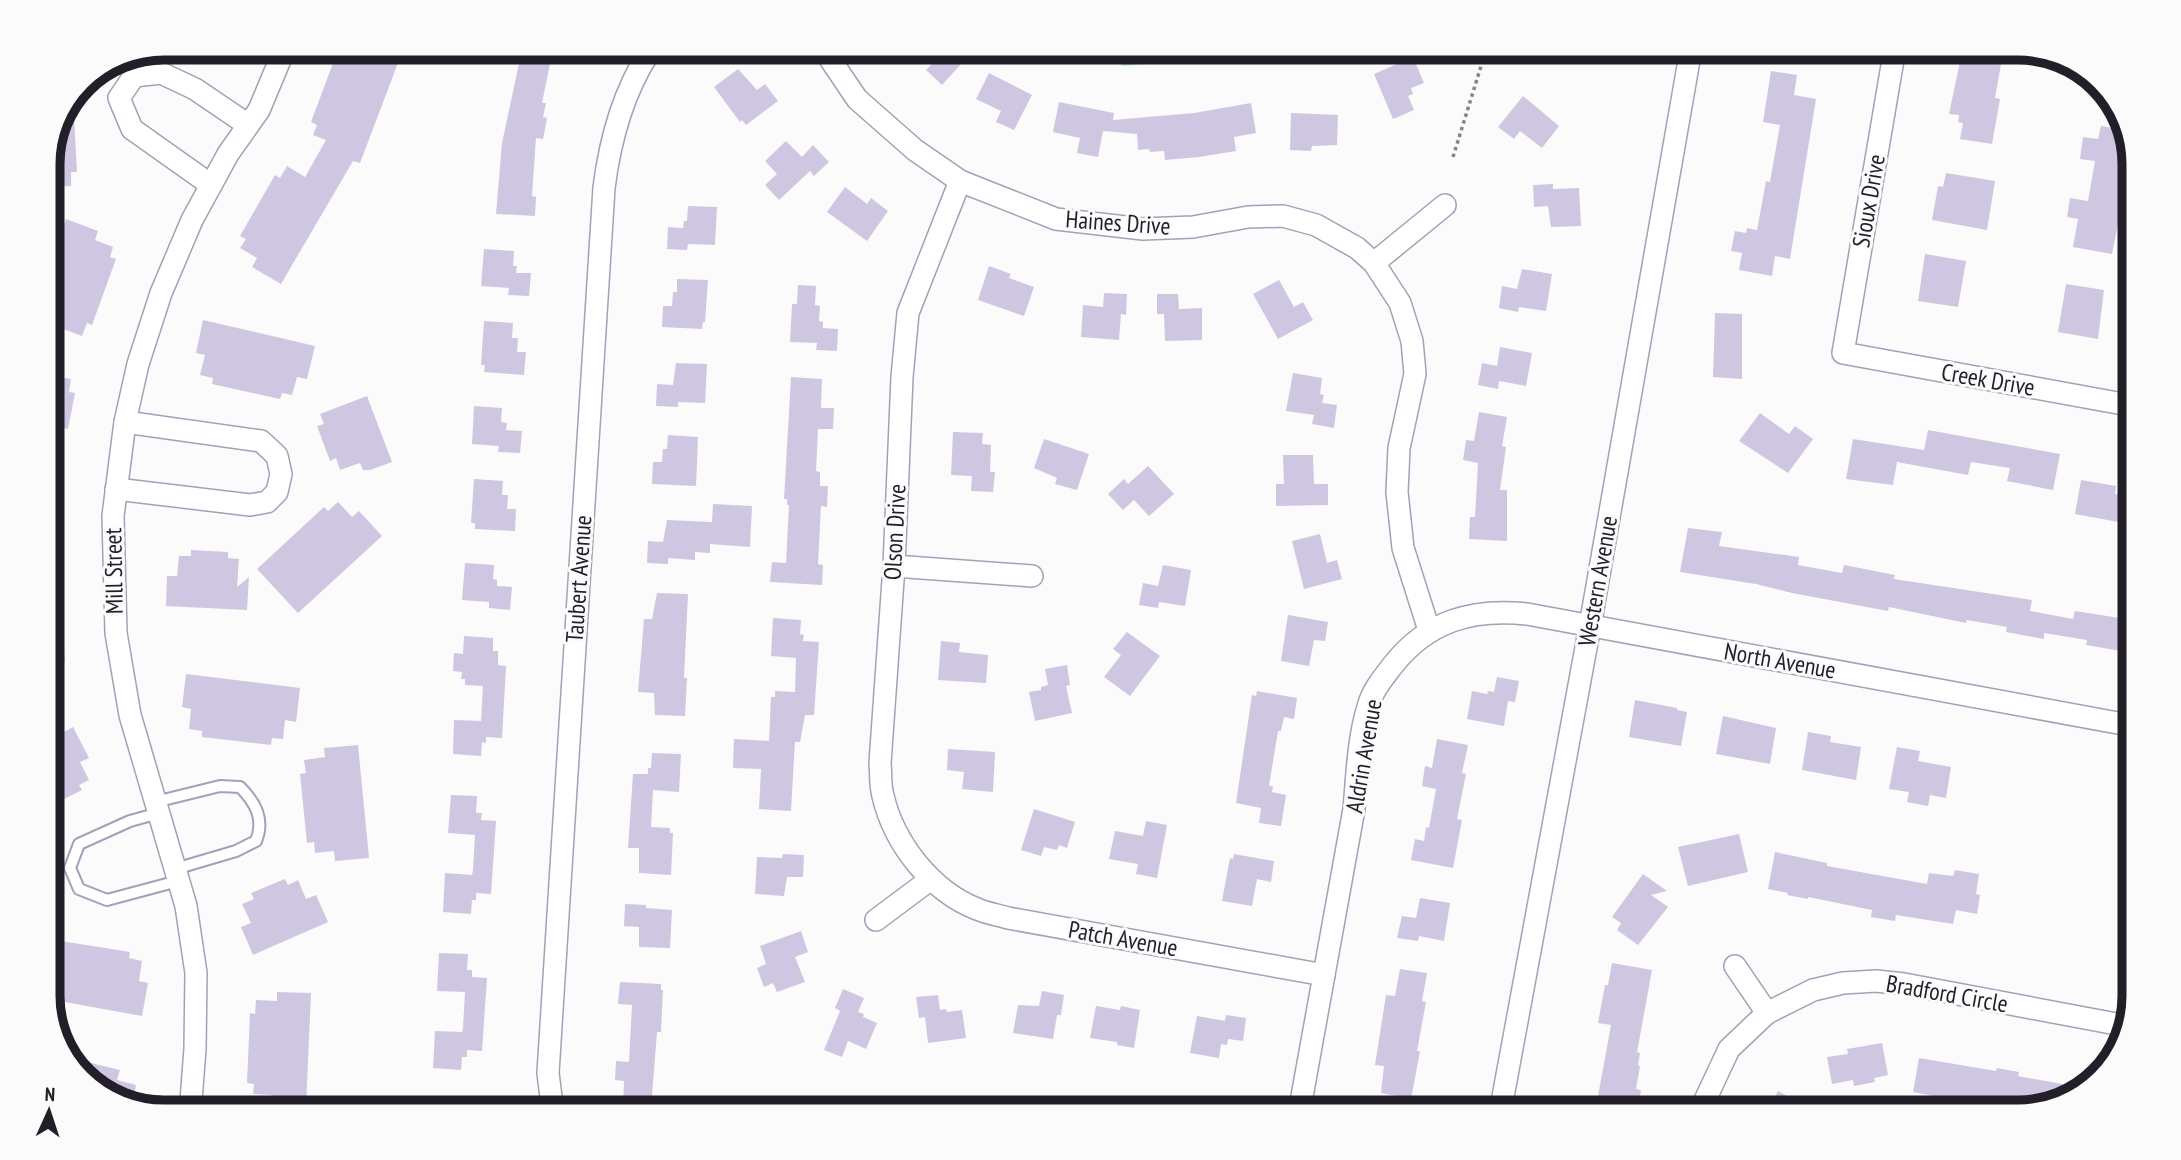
<svg xmlns="http://www.w3.org/2000/svg" width="2181" height="1160" font-family="'PT Sans Narrow',sans-serif">
<rect width="100%" height="100%" fill="#fbfbfb"/>
<polygon fill="#bae4d0" points="1098,51 1262,51 1254,55 1123,66"/>
<g fill="#cfc7e1">
<polygon points="1963,47 2004,47 1995,98 2000,99 1992,144 1960,139 1963,123 1958,122 1959,115 1949,114"/>
<polygon points="919,52 972,52 942,85 926,70 932,64"/>
<polygon points="521,54 552,54 542,103 546,103 543,117 547,118 543,139 536,138 532,196 536,197 535,216 496,214 502,143"/>
<polygon points="336,55 401,55 360,163 353,161 281,284 252,267 257,258 240,248 246,239 240,236 275,175 280,178 287,166 305,177 326,140 313,135 317,125 311,122"/>
<polygon points="1413,57 1424,83 1411,88 1413,94 1408,96 1414,110 1393,119 1374,74"/>
<polygon points="738,69 757,90 765,84 778,101 746,125 742,120 740,122 714,87"/>
<polygon points="1771,71 1797,75 1794,95 1816,99 1790,259 1775,256 1772,276 1739,270 1742,253 1731,251 1735,231 1746,233 1747,228 1757,230 1766,181 1770,182 1780,125 1763,122"/>
<polygon points="989,73 1032,95 1014,130 996,122 1001,111 976,99"/>
<polygon points="1523,96 1559,126 1542,148 1520,131 1514,139 1498,127"/>
<polygon points="73,100 77,172 71,172 71,186 47,187 47,156"/>
<polygon points="1059,102 1114,113 1113,120 1194,113 1251,103 1256,133 1234,137 1236,151 1199,157 1165,160 1164,151 1150,152 1149,149 1138,150 1137,134 1103,131 1098,157 1077,153 1080,138 1053,132"/>
<polygon points="1291,113 1338,115 1337,145 1312,146 1311,151 1290,150"/>
<polygon points="2101,126 2125,130 2132,152 2112,254 2073,247 2078,219 2067,217 2070,198 2088,201 2095,161 2080,159 2083,137 2098,139"/>
<polygon points="786,141 802,157 813,145 829,162 814,176 810,171 779,200 765,185 777,174 765,161"/>
<polygon points="1946,173 1995,181 1987,230 1932,220 1938,186 1943,187"/>
<polygon points="1553,184 1553,189 1579,188 1581,226 1551,227 1548,206 1534,207 1533,185"/>
<polygon points="845,187 867,204 871,198 888,211 867,241 827,212"/>
<polygon points="688,206 717,207 715,245 688,244 687,250 667,249 668,227 683,228 684,221 687,221"/>
<polygon points="66,219 98,231 95,240 113,247 110,257 116,259 92,325 87,323 82,336 63,329 50,364 47,364 47,270"/>
<polygon points="484,249 514,251 513,266 517,266 516,273 531,273 529,296 508,295 509,288 481,286"/>
<polygon points="1925,254 1966,261 1958,307 1918,301"/>
<polygon points="989,266 1011,274 1009,278 1034,287 1024,316 978,300"/>
<polygon points="1522,269 1552,274 1546,311 1519,307 1518,312 1499,308 1502,286 1517,289"/>
<polygon points="677,279 708,280 705,322 703,322 702,329 662,327 663,306 672,306 673,292 677,292"/>
<polygon points="1279,280 1294,307 1303,302 1313,320 1278,339 1253,294"/>
<polygon points="2066,284 2104,290 2098,339 2058,332"/>
<polygon points="798,285 816,286 815,305 820,306 819,321 823,322 823,328 838,329 837,351 816,350 817,343 790,342 792,304 797,304"/>
<polygon points="1104,293 1127,294 1126,315 1121,314 1119,340 1081,337 1083,305 1103,307"/>
<polygon points="1157,294 1178,294 1179,309 1202,308 1202,340 1165,341 1164,314 1157,314"/>
<polygon points="1715,313 1742,314 1742,379 1713,377"/>
<polygon points="203,320 315,346 307,379 297,377 292,395 282,393 280,399 212,384 213,378 200,375 205,355 196,353"/>
<polygon points="484,321 513,323 512,338 518,338 517,352 526,352 524,375 484,372 485,365 481,365"/>
<polygon points="1500,347 1532,353 1526,386 1499,381 1498,389 1478,385 1482,363 1497,366"/>
<polygon points="676,363 707,364 705,403 678,402 678,407 656,406 657,384 673,385"/>
<polygon points="1293,373 1322,378 1320,394 1324,395 1322,403 1337,405 1334,428 1312,424 1314,415 1286,411"/>
<polygon points="47,375 71,379 69,392 75,393 68,429 47,424"/>
<polygon points="791,377 822,379 821,408 834,408 833,429 818,429 816,471 820,472 820,486 828,486 827,507 821,506 818,564 823,565 822,585 770,582 772,562 786,563 789,505 787,505 787,499 784,499"/>
<polygon points="367,396 392,462 370,470 363,470 360,463 340,470 336,458 330,461 317,426 324,424 320,414"/>
<polygon points="474,406 502,408 501,422 507,423 506,430 522,431 520,453 498,452 499,446 472,444"/>
<polygon points="1479,412 1507,417 1502,446 1506,447 1500,490 1507,490 1507,541 1469,539 1470,517 1475,517 1478,463 1463,460 1466,440 1474,441"/>
<polygon points="1760,413 1789,434 1795,426 1813,439 1788,473 1739,441"/>
<polygon points="1928,430 2060,454 2053,490 2007,481 2010,468 1971,462 1968,475 1897,462 1893,485 1846,479 1853,439 1924,450"/>
<polygon points="953,432 983,433 982,444 991,445 990,472 995,472 993,492 971,491 972,476 951,475"/>
<polygon points="668,435 698,437 696,486 652,484 653,462 662,462 663,449 667,449"/>
<polygon points="1044,439 1089,454 1077,490 1055,484 1057,478 1034,468"/>
<polygon points="1283,455 1313,455 1314,484 1328,484 1328,505 1276,506 1276,484 1284,484"/>
<polygon points="1148,466 1174,494 1149,516 1134,500 1123,510 1108,494 1124,479 1128,484"/>
<polygon points="474,479 503,481 502,495 508,495 507,509 516,509 515,531 475,529 475,523 471,523"/>
<polygon points="2081,480 2116,486 2115,494 2134,498 2134,525 2075,514"/>
<polygon points="338,502 352,517 359,511 382,536 298,613 257,569 324,507 328,511"/>
<polygon points="713,504 752,506 750,547 710,544 710,553 695,552 695,560 668,558 668,564 647,563 648,541 663,542 667,520 712,522"/>
<polygon points="1688,528 1722,532 1719,546 1799,557 1798,565 1842,573 1844,565 1895,575 1894,579 2032,600 2030,611 2073,619 2075,611 2126,619 2121,651 2086,645 2087,640 2044,633 2044,639 2006,632 2007,627 1967,620 1966,623 1889,607 1888,611 1792,593 1756,584 1680,572"/>
<polygon points="1320,534 1327,563 1337,560 1342,579 1304,589 1292,541"/>
<polygon points="191,550 228,552 228,558 239,559 237,587 249,577 247,610 166,606 167,576 177,576 179,556 191,556"/>
<polygon points="465,563 494,565 493,579 497,580 497,586 512,587 510,610 489,608 489,602 462,600"/>
<polygon points="1163,565 1191,570 1185,606 1159,602 1158,608 1139,605 1143,583 1158,586"/>
<polygon points="657,593 688,594 684,678 687,678 685,716 655,715 654,693 638,692 644,619 652,619"/>
<polygon points="61,599 65,662 48,663 48,600"/>
<polygon points="1288,615 1328,622 1325,641 1314,640 1309,666 1281,661"/>
<polygon points="773,618 801,620 800,634 804,635 803,641 819,642 814,715 805,715 800,742 795,742 791,811 759,809 761,769 733,768 734,739 769,741 771,697 775,697 775,691 795,692 796,658 771,656"/>
<polygon points="1127,632 1160,656 1130,696 1104,677 1121,655 1113,649"/>
<polygon points="464,636 493,638 493,651 498,651 498,665 506,666 502,738 486,737 486,743 482,742 481,756 453,754 454,720 481,721 483,686 465,685 465,679 461,679 462,672 453,671 454,653 463,654"/>
<polygon points="941,641 960,643 959,652 988,655 986,683 938,680"/>
<polygon points="1067,665 1070,685 1066,686 1072,713 1035,721 1029,692 1041,690 1041,687 1048,685 1045,669"/>
<polygon points="186,674 300,688 296,722 285,720 283,739 272,738 271,745 202,737 202,731 189,729 191,709 182,707"/>
<polygon points="1497,677 1519,681 1515,702 1508,701 1504,726 1467,719 1472,691 1487,694 1488,691 1494,692"/>
<polygon points="1257,691 1297,698 1294,719 1284,717 1281,731 1278,731 1269,786 1273,786 1272,792 1286,795 1281,826 1259,823 1261,808 1236,803 1252,695 1256,696"/>
<polygon points="1635,700 1677,708 1677,710 1687,712 1681,746 1629,737"/>
<polygon points="1723,716 1776,728 1770,764 1716,754"/>
<polygon points="73,727 89,758 80,762 89,780 79,785 82,790 48,807 48,741"/>
<polygon points="1808,732 1831,736 1830,742 1861,747 1856,780 1802,770"/>
<polygon points="1437,739 1468,745 1462,773 1466,774 1457,819 1462,820 1453,868 1411,860 1415,839 1424,841 1426,827 1429,828 1436,789 1422,786 1425,766 1432,768"/>
<polygon points="358,745 369,858 335,861 334,851 315,853 314,842 307,843 300,774 306,773 304,760 325,757 324,748"/>
<polygon points="1897,747 1920,751 1918,761 1951,767 1946,798 1930,795 1928,806 1907,802 1909,792 1889,789"/>
<polygon points="948,749 995,752 993,792 962,789 964,772 947,770"/>
<polygon points="652,753 681,754 679,792 653,790 651,827 670,828 670,833 673,833 671,875 639,873 639,848 628,848 633,774 648,774 648,768 651,768"/>
<polygon points="451,795 477,796 476,813 482,813 481,820 496,821 491,894 476,893 476,900 472,900 471,914 443,912 445,873 472,875 473,870 475,835 448,833"/>
<polygon points="1034,809 1075,822 1067,848 1059,845 1057,850 1044,847 1041,856 1021,850"/>
<polygon points="1146,821 1167,825 1157,878 1136,874 1138,864 1109,859 1115,831 1143,836"/>
<polygon points="1739,834 1748,872 1688,886 1678,847"/>
<polygon points="1775,852 1827,863 1827,866 1927,884 1929,873 1953,876 1955,870 1979,874 1976,894 1980,895 1977,914 1956,910 1953,924 1896,915 1895,921 1871,917 1872,910 1808,897 1808,899 1787,895 1788,893 1768,889"/>
<polygon points="783,854 804,855 803,877 787,877 784,896 755,894 757,857 782,858"/>
<polygon points="1234,854 1274,861 1271,882 1257,879 1252,906 1222,901 1230,858 1233,859"/>
<polygon points="1643,874 1667,891 1651,895 1668,907 1638,945 1617,930 1621,923 1612,917"/>
<polygon points="285,879 288,885 298,880 306,899 316,895 328,922 253,955 241,927 251,923 242,904 254,899 251,893"/>
<polygon points="1420,898 1450,903 1444,941 1419,936 1418,941 1397,938 1402,916 1416,918"/>
<polygon points="625,904 646,905 646,908 672,910 670,948 639,947 639,927 624,926"/>
<polygon points="801,931 808,952 795,957 805,982 777,992 773,983 764,987 757,968 766,964 760,946"/>
<polygon points="61,941 130,952 129,958 142,961 139,981 148,983 142,1016 48,999 49,945 60,947"/>
<polygon points="439,953 468,954 467,970 472,970 472,977 487,978 482,1051 467,1050 467,1057 462,1057 461,1070 433,1068 435,1031 462,1032 463,1028 465,992 437,991"/>
<polygon points="1612,963 1652,970 1637,1052 1640,1053 1638,1065 1640,1066 1636,1089 1641,1090 1637,1113 1596,1107 1611,1025 1598,1023 1605,985 1608,985"/>
<polygon points="1400,969 1427,973 1422,1001 1426,1002 1417,1051 1420,1051 1411,1099 1381,1093 1384,1066 1375,1065 1386,995 1395,996"/>
<polygon points="620,982 661,984 661,990 663,990 661,1032 657,1032 651,1109 623,1108 624,1081 615,1080 616,1061 629,1062 632,1005 618,1004"/>
<polygon points="843,989 864,998 858,1012 864,1014 863,1017 877,1023 866,1049 848,1041 842,1057 824,1050 840,1011 835,1008"/>
<polygon points="1042,991 1064,995 1061,1015 1057,1015 1053,1039 1013,1033 1018,1005 1039,1006"/>
<polygon points="277,992 311,993 306,1107 272,1106 272,1095 253,1094 254,1084 247,1083 250,1013 255,1014 256,1000 277,1001"/>
<polygon points="938,995 940,1010 946,1009 947,1012 962,1010 966,1038 928,1043 925,1017 919,1018 916,997"/>
<polygon points="1096,1006 1120,1010 1121,1006 1140,1010 1134,1048 1117,1045 1117,1042 1090,1038"/>
<polygon points="1226,1015 1246,1018 1243,1041 1228,1039 1227,1045 1221,1044 1219,1058 1190,1053 1197,1016 1225,1021"/>
<polygon points="1882,1043 1888,1075 1874,1078 1875,1082 1854,1086 1853,1080 1832,1084 1827,1057 1848,1054 1847,1049"/>
<polygon points="1919,1058 1996,1071 1997,1068 2019,1072 2018,1076 2084,1088 2076,1097 2030,1109 1966,1097 1965,1102 1913,1092"/>
<polygon points="87,1062 120,1070 117,1080 136,1085 132,1105 112,1101 83,1076"/>
<polygon points="1778,1091 1818,1113 1766,1113"/>
</g>
<g fill="none" stroke-linecap="round" stroke-linejoin="round">
<defs>
<g id="lane">
<path d="M155 802 220 786 240 787C255 802 265 819 256 841L236 851 175 869"/>
<polyline points="159,813 130,821 79,844 70,868 79,889 107,900 178,881"/>
</g>
<g id="street">
<polyline points="1895,48 1843,353 2134,406"/>
<polyline points="826,53 857,99 915,150 960,181 1056,219 1143,229 1193,227 1248,217 1283,216 1316,225 1357,248 1374,263 1400,303 1412,341 1415,374 1399,448 1397,492 1403,548 1429,630"/>
<path d="M960 181 908 313 902 377 894 566 880 763C881 774 880 786 883 796 894 843 931 891 977 909 986 913 998 915 1008 918L1324 975"/>
<polyline points="211,185 132,129 119,98 134,76 161,73 195,89 248,125"/>
<polyline points="1374,263 1445,205"/>
<polyline points="116,489 250,505 267,502 277,492 281,474 277,456 261,441 125,422"/>
<polyline points="894,566 1032,576"/>
<polyline points="876,920 931,879"/>
<polyline points="1735,966 1767,1013"/>
<polyline points="190,1113 195,1049 196,973 186,906 130,715 116,633 113,516 125,422 138,364 161,293 192,220 228,154 259,110 282,55"/>
<path d="M553 1113 548 1073 604 188C610 140 622 95 648 54"/>
<path d="M1299 1113 1354 809C1357 776 1358 739 1368 707 1372 691 1383 678 1393 665 1428 621 1472 608 1527 614L2134 726"/>
<polyline points="1500,1113 1590,626 1691,49"/>
<polyline points="1699,1113 1729,1049 1767,1013 1813,990 1843,983 1876,981 1904,984 2127,1026"/>
</g>
</defs>
<use href="#lane" stroke="#a79fb8" stroke-width="14"/>
<use href="#street" stroke="#a79fb8" stroke-width="24"/>
<polyline stroke="#86848a" stroke-width="3.5" stroke-dasharray="3.5 3.5" stroke-linecap="butt" points="1453,157 1486,50"/>
<use href="#lane" stroke="#fff" stroke-width="10"/>
<use href="#street" stroke="#fff" stroke-width="21"/>
</g>
<g text-anchor="middle" stroke-width="6" stroke-linejoin="round" paint-order="stroke">
<g font-size="24" fill="#221f29" stroke="#fbfbfb">
<text transform="translate(1869 201) rotate(-80)" y="8">Sioux Drive</text>
<text transform="translate(1118 223) rotate(4)" y="8">Haines Drive</text>
<text transform="translate(1988 380) rotate(10)" y="8">Creek Drive</text>
<text transform="translate(895 532) rotate(-87)" y="8">Olson Drive</text>
<text transform="translate(114 571) rotate(-91)" y="8">Mill Street</text>
<text transform="translate(579 579) rotate(-86)" y="8">Taubert Avenue</text>
<text transform="translate(1598 581) rotate(-80)" y="8">Western Avenue</text>
<text transform="translate(1780 661) rotate(10)" y="8">North Avenue</text>
<text transform="translate(1364 756) rotate(-80)" y="8">Aldrin Avenue</text>
<text transform="translate(1123 939) rotate(10)" y="8">Patch Avenue</text>
<text transform="translate(1947 994) rotate(10)" y="8">Bradford Circle</text>
</g>
</g>
<path d="M0 0H2181V1160H0ZM164 60H2018A104 104 0 0 1 2122 164V996A104 104 0 0 1 2018 1100H164A104 104 0 0 1 60 996V164A104 104 0 0 1 164 60Z" fill="#fbfbfb" fill-rule="evenodd"/>
<path fill="none" stroke="#221f29" stroke-width="9" d="M164 60H2018A104 104 0 0 1 2122 164V996A104 104 0 0 1 2018 1100H164A104 104 0 0 1 60 996V164A104 104 0 0 1 164 60Z"/>
<g transform="translate(49 1111) rotate(3)" stroke="#fbfbfb" stroke-width="5" paint-order="stroke">
<path d="M0-5L12 26L0 18L-12 26Z" fill="#221f29"/>
<text y="-10" font-size="19" font-weight="bold" text-anchor="middle" fill="#221f29">N</text>
</g>
</svg>
